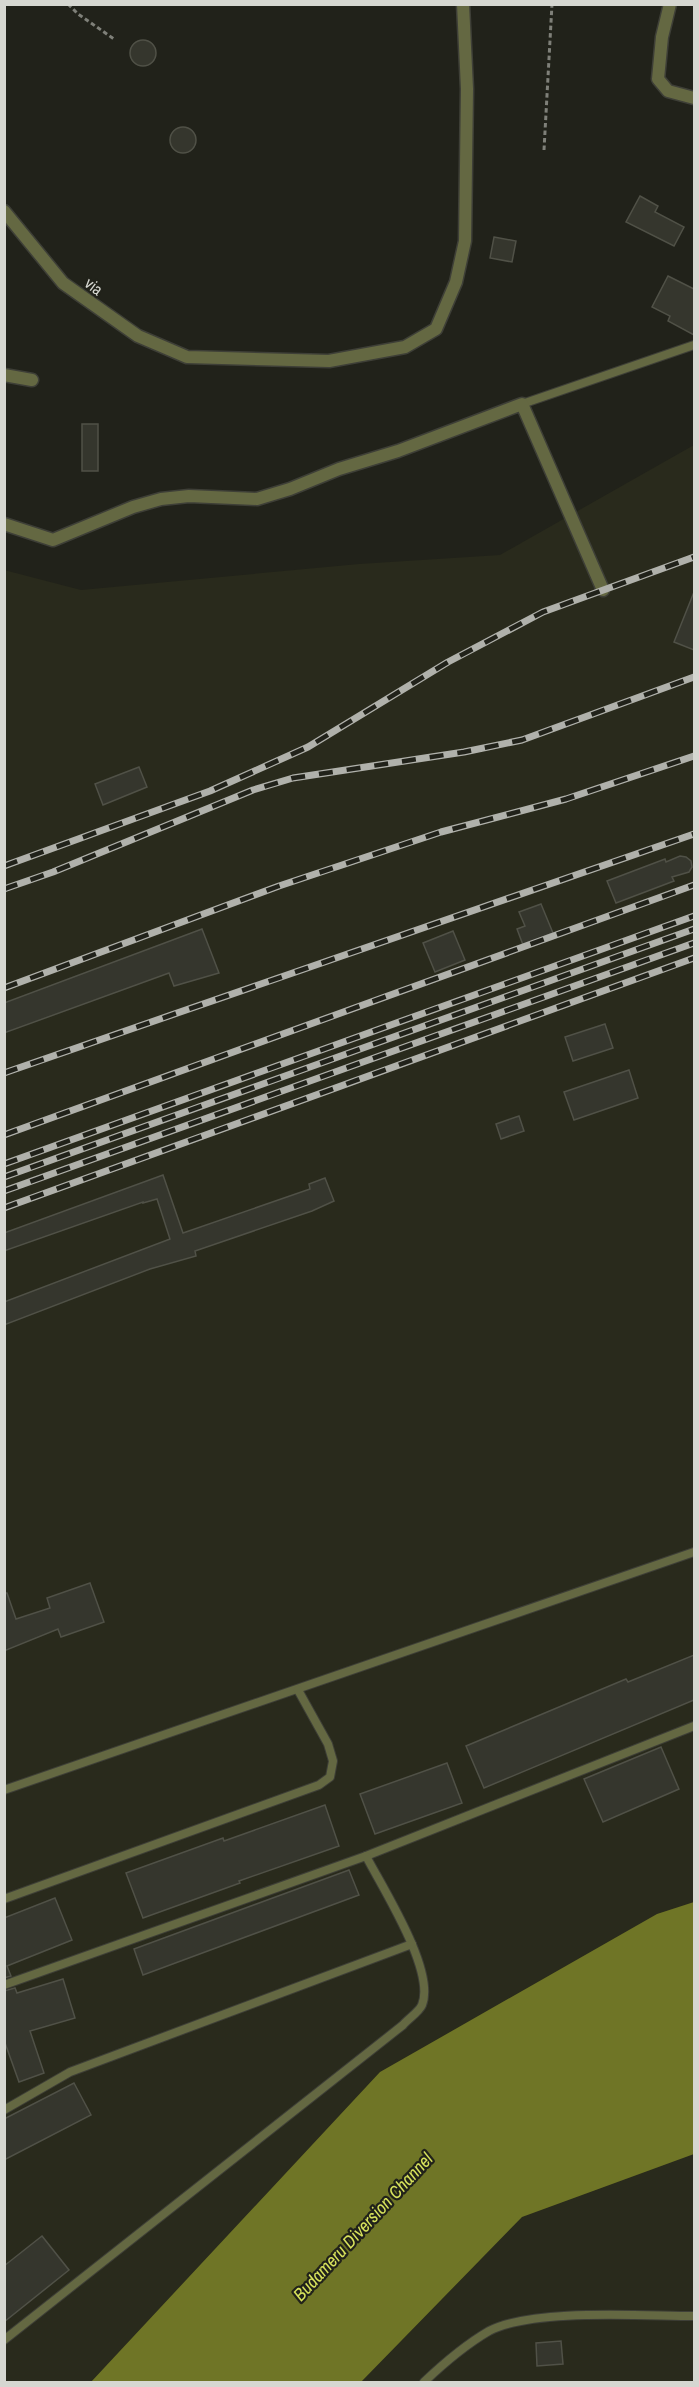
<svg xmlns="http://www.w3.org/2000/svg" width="699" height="2387" font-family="'Archivo Narrow',sans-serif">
<rect width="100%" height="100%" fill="#21221a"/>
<polygon fill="#292a1c" points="694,445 694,2382 5,2382 4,570 81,590 359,564 500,555"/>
<polygon fill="#6f7526" points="694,1902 694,2154 522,2217 361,2382 91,2382 380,2072 657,1914"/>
<g fill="#35362d" stroke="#505147" stroke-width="1.5">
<circle cx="143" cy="53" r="13"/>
<circle cx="183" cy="140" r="13"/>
<polygon points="640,196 658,206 655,212 684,227 674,246 626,222"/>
<polygon points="494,237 516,241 512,262 490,258"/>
<polygon points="668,276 694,289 694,335 668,321 670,316 652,307"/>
<rect x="82" y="424" width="16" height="47"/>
<polygon points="694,592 694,650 674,642"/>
<polygon points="139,767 147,787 103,805 95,784"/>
<polygon points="680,856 686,857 691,861 692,867 689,872 672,877 674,881 616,903 607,881 665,859 666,862"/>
<polygon points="541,904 553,933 523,945 517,929 525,926 519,912"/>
<polygon points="202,929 219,973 174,986 169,973 4,1033 4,1003"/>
<polygon points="453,931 465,960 435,972 423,943"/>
<polygon points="605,1024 613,1048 573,1061 565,1037"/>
<polygon points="629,1070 638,1098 574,1120 564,1092"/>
<polygon points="519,1116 524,1131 501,1139 496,1124"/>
<polygon points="163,1175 183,1233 310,1189 309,1184 325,1178 334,1201 312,1211 195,1251 196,1256 150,1269 4,1325 4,1302 170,1239 157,1199 143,1203 143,1202 4,1251 4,1233"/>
<polygon points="90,1583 104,1622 61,1637 58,1629 4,1651 4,1593 7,1593 16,1619 50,1608 47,1598"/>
<polygon points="694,1655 694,1700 484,1788 466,1746 626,1679 628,1682"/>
<polygon points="661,1747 679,1789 603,1822 584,1779"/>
<polygon points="447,1763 462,1803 375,1834 360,1794"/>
<polygon points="325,1805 339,1846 239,1881 240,1883 143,1918 126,1873 223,1838 224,1841"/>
<polygon points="349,1870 359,1895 143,1975 134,1949"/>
<polygon points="55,1898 72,1940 7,1966 11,1976 4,1978 4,1918"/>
<polygon points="63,1979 75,2018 30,2031 44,2073 19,2082 4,2040 4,1991 15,1988 17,1993"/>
<polygon points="74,2083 91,2115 4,2160 4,2119"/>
<polygon points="42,2236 69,2270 4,2322 4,2266"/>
<polygon points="561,2341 563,2364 537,2366 536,2343"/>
</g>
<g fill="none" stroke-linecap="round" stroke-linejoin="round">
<defs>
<g id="lane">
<polyline points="522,404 694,345"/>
<polyline points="4,1790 694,1552"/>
<polyline points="366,1856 694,1726"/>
<polyline points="4,1899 319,1785 330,1777 333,1761 328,1744 298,1690"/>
<path d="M4 1985 366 1856C382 1887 436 1971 422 2005 419 2012 408 2019 403 2025L4 2340"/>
<polyline points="4,2110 70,2072 412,1944"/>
<path d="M424 2382C444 2363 465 2345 489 2331 533 2308 643 2316 694 2316"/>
</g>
<g id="street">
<polyline points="670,4 662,37 658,79 668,91 694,98"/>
<polyline points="4,211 63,283 138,336 187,357 329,361 405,347 436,329 456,282 465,241 467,89 463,4"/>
<polyline points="4,375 32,380"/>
<polyline points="4,524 53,540 133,507 161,499 189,496 257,499 290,489 339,469 398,451 522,404 603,590"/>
</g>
</defs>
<use href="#lane" stroke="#3e3f37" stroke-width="10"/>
<use href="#street" stroke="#3e3f37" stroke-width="15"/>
<g stroke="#7f8079" stroke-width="3" stroke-dasharray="4.5 3" stroke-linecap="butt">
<polyline points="68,4 78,14 114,39"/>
<polyline points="544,150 552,4"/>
</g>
<use href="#lane" stroke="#646842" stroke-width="8"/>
<use href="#street" stroke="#646842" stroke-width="12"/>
<defs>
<g id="rail">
<polyline points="4,866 210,791 308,747 448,662 543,612 694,557"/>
<polyline points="4,889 53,872 253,790 293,778 464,752 522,740 694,677"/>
<polyline points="4,988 279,886 441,832 566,799 694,756"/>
<polyline points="4,1073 694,834"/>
<polyline points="4,1135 694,885"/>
<polyline points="4,1164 694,916"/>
<polyline points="4,1177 694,929"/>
<polyline points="4,1191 694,943"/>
<polyline points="4,1208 694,958"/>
</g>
</defs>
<use href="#rail" stroke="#b0b1ab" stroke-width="7"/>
<use href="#rail" stroke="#21221a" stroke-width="4.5" stroke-dasharray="14" stroke-linecap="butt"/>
</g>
<g text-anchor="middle" stroke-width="4.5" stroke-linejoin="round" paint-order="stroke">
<g font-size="16" fill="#d6d7d1" stroke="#21221a">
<text transform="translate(94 286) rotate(37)" y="6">via</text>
</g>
<g font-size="18" font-style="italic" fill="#d8e35c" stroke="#21221a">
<text transform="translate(363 2227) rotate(-47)" y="6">Budameru Diversion Channel</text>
</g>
</g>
<rect width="699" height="2387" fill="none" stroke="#d6d7d1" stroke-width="12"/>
</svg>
